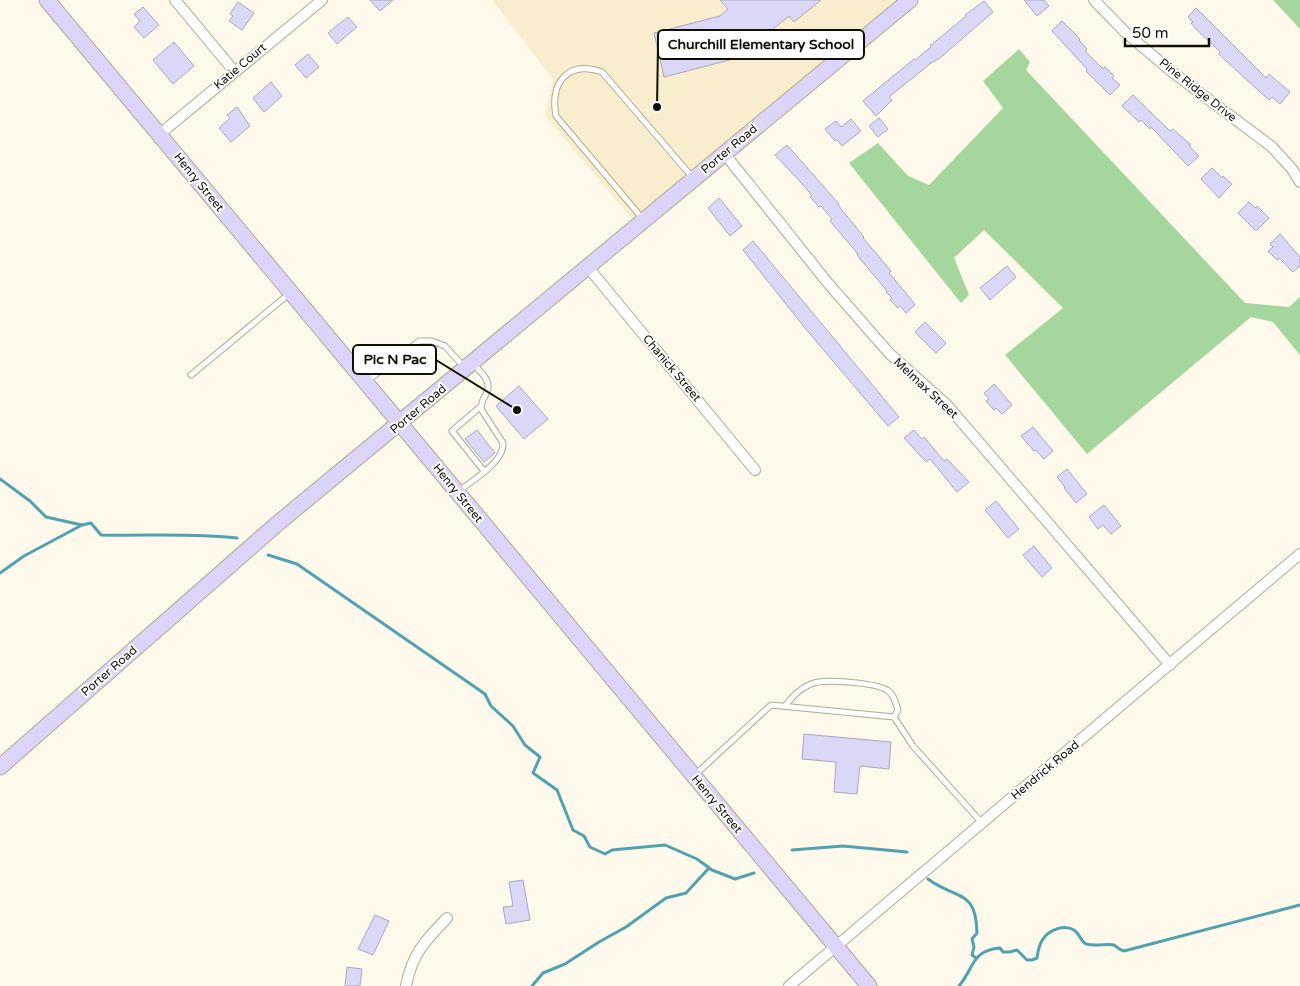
<svg xmlns="http://www.w3.org/2000/svg" width="1300" height="986" font-family="'Varela Round',sans-serif">
<rect width="100%" height="100%" fill="#fef9ea"/>
<polygon fill="#f8edcc" points="492,0 897,0 632,219 545,115 553,79"/>
<g fill="#a5d69d">
<polygon points="1273,0 1300,0 1300,29"/>
<polygon points="1019,49 1030,62 1026,70 1245,303 1289,307 1300,297 1300,355 1273,322 1251,317 1087,454 1005,355 1063,308 984,230 954,258 969,295 961,303 849,163 878,143 908,176 929,185 1003,108 983,81"/>
</g>
<g fill="none" stroke-linecap="round" stroke-linejoin="round">
<g stroke="#51a2b0" stroke-width="3">
<polyline points="0,479 30,501 46,517 82,525"/>
<polyline points="268,555 297,564 485,694 491,706 513,726 525,745 540,757 533,773 557,790 573,830 584,836 590,847 605,854 612,850 665,845 697,859 712,870 735,879 754,873"/>
<path d="M0 573 24 556 82 525 91 523 101 535C147 536 192 533 237 538"/>
<polyline points="792,850 843,846 907,852"/>
<path d="M928 879C956 900 976 888 977 933L972 939 974 947 972 955 976 958"/>
<polyline points="532,986 543,973 565,964 599,942 626,927 666,898 686,893 709,868"/>
<path d="M959 986C974 968 972 950 1000 948L1003 952H1009L1017 950 1027 960H1032L1037 958C1038 951 1039 944 1043 939 1049 930 1064 924 1074 930 1080 934 1080 941 1086 944 1095 947 1108 943 1114 945 1117 947 1119 950 1124 951L1300 905"/>
</g>
</g>
<g fill="#dad7f7" stroke="#aaa8c0">
<polygon points="370,0 393,0 380,11"/>
<polygon points="720,0 821,0 794,22 789,16 737,58 664,77 654,33 720,16 728,9"/>
<polygon points="1024,0 1044,0 1049,6 1037,16"/>
<polygon points="984,1 993,12 940,58 931,63 889,97 892,100 876,116 863,101 914,59 915,60 931,47 930,46 966,16 965,15"/>
<polygon points="238,2 254,13 242,30 229,21 233,16 230,14"/>
<polygon points="143,7 159,25 144,38 134,27 140,21 134,14"/>
<polygon points="1196,8 1266,78 1269,74 1290,92 1280,104 1272,97 1269,100 1225,60 1219,54 1220,52 1196,29 1191,23 1193,22 1188,17"/>
<polygon points="348,17 357,27 337,44 328,33"/>
<polygon points="1062,21 1080,39 1079,40 1087,49 1085,51 1103,69 1105,67 1114,76 1112,78 1120,85 1110,95 1086,71 1087,69 1052,31"/>
<polygon points="174,42 194,66 173,84 153,60"/>
<polygon points="308,54 319,67 306,78 295,65"/>
<polygon points="271,82 282,96 264,112 253,98"/>
<polygon points="1133,95 1170,131 1173,129 1191,145 1189,146 1199,156 1188,166 1151,127 1150,129 1141,120 1139,122 1122,106"/>
<polygon points="237,107 250,126 231,142 219,128 230,118 227,115"/>
<polygon points="879,118 888,129 878,137 869,126"/>
<polygon points="851,119 861,131 842,146 837,140 835,141 825,129 836,121 841,127"/>
<polygon points="787,145 839,204 838,205 864,237 863,238 891,271 889,273 910,298 915,305 906,313 900,306 898,308 890,300 892,298 886,292 887,291 857,255 858,254 830,221 832,219 821,206 819,207 810,197 812,196 806,188 775,155"/>
<polygon points="1212,168 1222,178 1223,176 1232,184 1219,198 1201,179"/>
<polygon points="719,198 742,226 730,236 708,208"/>
<polygon points="1249,202 1255,208 1257,206 1269,218 1256,231 1238,213"/>
<polygon points="1280,234 1300,257 1300,266 1293,272 1279,258 1277,260 1268,251 1273,247 1270,244"/>
<polygon points="753,241 899,417 888,426 805,328 743,250"/>
<polygon points="1007,266 1016,277 990,300 980,288"/>
<polygon points="925,322 946,343 936,353 915,332"/>
<polygon points="994,384 1012,405 1002,414 996,408 994,410 986,401 989,399 984,393"/>
<polygon points="519,386 548,419 524,439 496,406"/>
<polygon points="1033,427 1053,451 1044,459 1036,450 1034,451 1021,436"/>
<polygon points="477,430 495,453 484,462 465,439"/>
<polygon points="914,430 922,439 924,437 944,461 947,459 969,482 957,492 930,459 926,462 904,438"/>
<polygon points="1067,469 1087,494 1076,503 1064,488 1065,487 1057,477"/>
<polygon points="996,501 1019,529 1008,538 985,510"/>
<polygon points="1104,505 1121,526 1111,534 1103,525 1098,529 1089,517"/>
<polygon points="1034,546 1052,568 1042,577 1023,555"/>
<polygon points="804,734 891,742 889,769 860,766 857,794 834,792 836,762 802,759"/>
<polygon points="523,880 530,920 506,924 503,907 513,906 509,882"/>
<polygon points="375,915 389,921 373,955 358,949"/>
<polygon points="347,967 362,969 360,986 345,986"/>
</g>
<g fill="none" stroke-linecap="round" stroke-linejoin="round">
<defs>
<g id="lane">
<path d="M642 218 556 116C550 83 567 60 602 72L693 178"/>
<polyline points="191,375 290,293"/>
<polyline points="366,382 419,341 432,341 445,346 464,367"/>
<polyline points="480,407 452,431 484,471"/>
<path d="M459 491C473 480 505 461 503 443L481 409C481 403 483 399 486 394 493 382 481 372 473 364"/>
<path d="M785 706C793 696 799 689 811 684 823 678 876 683 887 690 894 694 896 704 898 710L894 717"/>
<polyline points="696,774 771,705 894,717 913,746 982,823"/>
</g>
<g id="street">
<polyline points="175,0 234,71"/>
<polyline points="1094,0 1125,32 1171,71 1272,147 1292,169 1300,182"/>
<polyline points="160,134 322,0"/>
<polyline points="724,153 827,282 889,353 947,405 1170,665"/>
<polyline points="587,266 755,470"/>
<path d="M406 986C412 954 425 941 447 918"/>
<polyline points="789,986 1300,554"/>
</g>
<g id="secondary">
<polyline points="47,0 869,986"/>
<polyline points="0,767 277,524 910,0"/>
</g>
</defs>
<use href="#lane" stroke="#b1a991" stroke-width="7"/>
<use href="#street" stroke="#b1a991" stroke-width="12"/>
<use href="#secondary" stroke="#b1a991" stroke-width="17"/>
<use href="#lane" stroke="#fff" stroke-width="5"/>
<use href="#street" stroke="#fff" stroke-width="10"/>
<use href="#secondary" stroke="#ddd5f9" stroke-width="15"/>
</g>
<g text-anchor="middle" stroke-width="4" stroke-linejoin="round" paint-order="stroke">
<g font-size="12" fill="#110e06" stroke="#fff">
<text transform="translate(240 66) rotate(-40)" y="4">Katie Court</text>
<text transform="translate(1198 90) rotate(38)" y="4">Pine Ridge Drive</text>
<text transform="translate(729 149) rotate(-40)" y="4">Porter Road</text>
<text transform="translate(199 182) rotate(51)" y="4">Henry Street</text>
<text transform="translate(672 368) rotate(50)" y="4">Chanick Street</text>
<text transform="translate(926 388) rotate(43)" y="4">Melmax Street</text>
<text transform="translate(418 409) rotate(-40)" y="4">Porter Road</text>
<text transform="translate(458 493) rotate(51)" y="4">Henry Street</text>
<text transform="translate(109 671) rotate(-41)" y="4">Porter Road</text>
<text transform="translate(1045 770) rotate(-40)" y="4">Hendrick Road</text>
<text transform="translate(717 804) rotate(50)" y="4">Henry Street</text>
</g>
</g>
<path fill="none" stroke="#110e06" stroke-width="2" d="M657 107L658 44M517 410L436 360"/>
<g fill="#110e06" stroke="#fff" stroke-width="2">
<circle cx="657" cy="107" r="5"/>
<circle cx="517" cy="410" r="5"/>
</g>
<g fill="#fff" stroke="#110e06" stroke-width="2">
<rect x="658" y="30" width="206" height="29" rx="5"/>
<rect x="353" y="345" width="83" height="29" rx="5"/>
</g>
<g font-size="14" text-anchor="middle" font-weight="bold" fill="#110e06">
<text x="761" y="49">Churchill Elementary School</text>
<text x="395" y="364">Pic N Pac</text>
</g>
<path d="M1125 38v8h84v-8" fill="none" stroke="#110e06" stroke-width="2.5"/>
<text x="1132" y="38" font-size="15" fill="#110e06" stroke="#ffffff" stroke-width="4" paint-order="stroke">50 m</text>
</svg>
